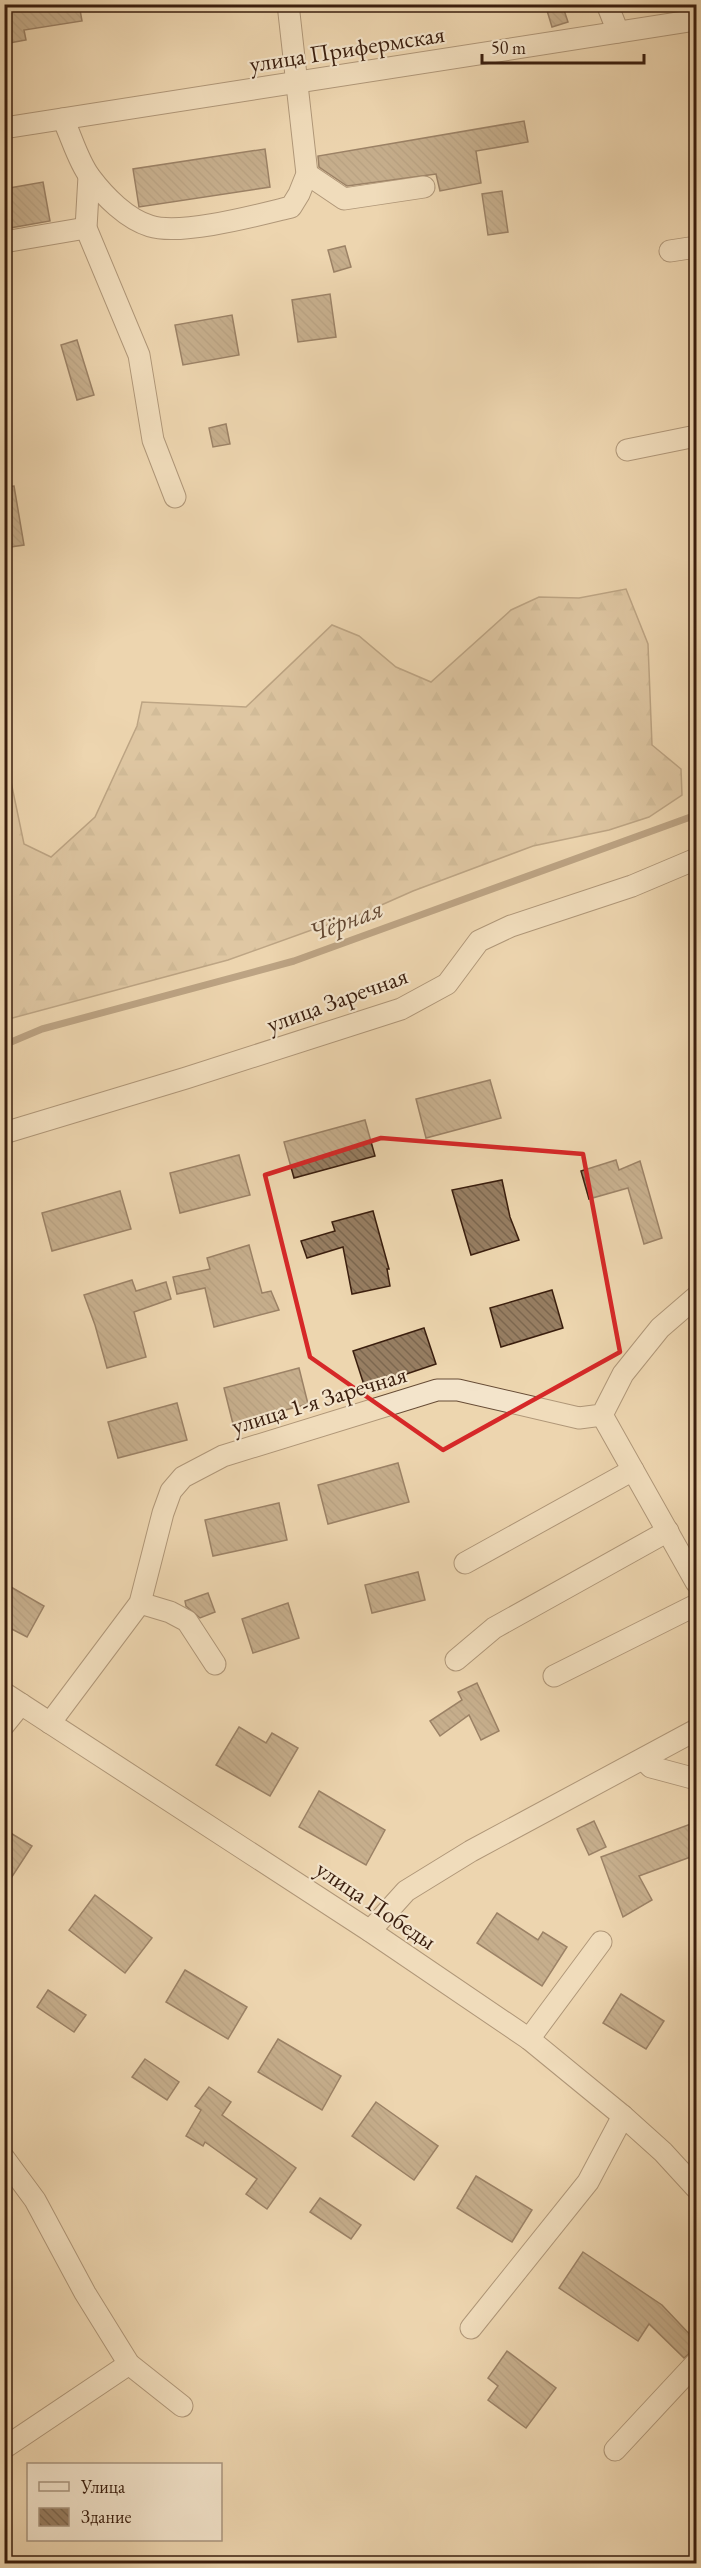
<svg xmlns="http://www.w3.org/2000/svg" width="701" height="2568" font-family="'EB Garamond',serif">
<defs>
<pattern id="forest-firs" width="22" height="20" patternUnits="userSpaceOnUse" patternTransform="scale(1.5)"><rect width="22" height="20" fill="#cfb794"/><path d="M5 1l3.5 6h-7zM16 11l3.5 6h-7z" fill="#b29d7e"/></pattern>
<pattern id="building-back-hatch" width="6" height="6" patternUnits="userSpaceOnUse" patternTransform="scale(1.5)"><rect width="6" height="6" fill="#977e62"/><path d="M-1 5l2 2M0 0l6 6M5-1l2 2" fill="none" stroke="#7c674f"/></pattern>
</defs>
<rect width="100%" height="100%" fill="#edd6af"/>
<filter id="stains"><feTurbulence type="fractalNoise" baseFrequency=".00333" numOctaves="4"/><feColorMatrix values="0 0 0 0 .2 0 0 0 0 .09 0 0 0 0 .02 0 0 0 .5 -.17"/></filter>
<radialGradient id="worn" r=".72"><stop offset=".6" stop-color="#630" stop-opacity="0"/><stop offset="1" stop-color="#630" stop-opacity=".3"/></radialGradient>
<polygon fill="url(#forest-firs)" stroke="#846a51" stroke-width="1.5" points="626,589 648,644 652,745 681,769 682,795 649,817 609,830 533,846 413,891 352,918 320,927 228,960 5,1020 5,753 24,844 51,857 95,817 137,726 142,702 246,707 332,625 359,636 396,667 431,682 511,610 539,597 579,598"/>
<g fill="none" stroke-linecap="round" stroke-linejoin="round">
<polyline stroke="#81674e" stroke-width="7" points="4,1045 42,1029 294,961 696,815"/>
</g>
<g fill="url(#building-back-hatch)" stroke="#3a1e0e" stroke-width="1.5">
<polygon points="4,4 79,4 82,21 24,30 26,40 9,43"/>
<polygon points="545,4 562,4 568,22 552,27"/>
<polygon points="524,121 528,142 476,151 481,183 440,191 436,174 347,186 319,167 318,156"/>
<polygon points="265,149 270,187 139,207 133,169"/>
<polygon points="43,182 50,221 4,229 4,189"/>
<polygon points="502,191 508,232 488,235 482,194"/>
<polygon points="345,246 351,267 334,272 328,250"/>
<polygon points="330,294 336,337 298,342 292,300"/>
<polygon points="232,315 239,355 183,365 175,325"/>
<polygon points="77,340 94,395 77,400 61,345"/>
<polygon points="226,424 230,444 213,447 209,428"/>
<polygon points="14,486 24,545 4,548 4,487"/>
<polygon points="490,1080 501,1118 426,1138 416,1099"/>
<polygon points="365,1120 375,1156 294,1178 284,1142"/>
<polygon points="239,1155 250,1195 180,1213 170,1173"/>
<polygon points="616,1160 619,1170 640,1161 662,1238 644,1244 628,1188 589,1199 581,1171"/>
<polygon points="502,1180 510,1217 519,1240 471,1255 452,1190"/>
<polygon points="120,1191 131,1229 52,1251 42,1213"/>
<polygon points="373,1211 389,1269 387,1269 390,1286 352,1294 343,1247 307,1258 301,1241 335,1231 332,1222"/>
<polygon points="249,1245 262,1293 271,1291 279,1310 214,1327 205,1288 177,1294 173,1277 210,1269 207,1258"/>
<polygon points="132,1280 136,1291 166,1282 171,1299 134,1312 146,1357 107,1368 95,1325 84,1295"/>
<polygon points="552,1290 563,1328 501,1347 490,1308"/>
<polygon points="424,1328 436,1364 365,1388 353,1351"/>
<polygon points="299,1368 308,1404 233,1424 224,1388"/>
<polygon points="177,1403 187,1440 118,1458 108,1422"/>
<polygon points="398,1463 409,1502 328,1524 318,1485"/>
<polygon points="279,1503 287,1540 213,1556 205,1520"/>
<polygon points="418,1572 425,1600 372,1613 365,1585"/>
<polygon points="4,1583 44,1606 27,1637 4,1625"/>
<polygon points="208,1593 215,1612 200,1618 186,1606 185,1601"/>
<polygon points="288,1603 299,1638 253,1653 242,1619"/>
<polygon points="477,1683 499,1731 481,1740 469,1715 440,1736 430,1721 462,1700 458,1692"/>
<polygon points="239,1727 266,1743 272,1733 298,1748 270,1796 216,1765"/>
<polygon points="319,1791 385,1830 366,1865 299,1827"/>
<polygon points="594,1821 606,1847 589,1855 577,1829"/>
<polygon points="696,1822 696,1855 639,1876 652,1900 623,1917 601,1857"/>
<polygon points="4,1829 32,1846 4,1889"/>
<polygon points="95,1895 152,1938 125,1973 69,1930"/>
<polygon points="497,1913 538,1940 543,1932 567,1947 542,1986 477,1943"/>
<polygon points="185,1970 247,2007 228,2039 166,2002"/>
<polygon points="48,1990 86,2015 74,2032 37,2007"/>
<polygon points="621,1994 664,2021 646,2049 603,2023"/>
<polygon points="278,2039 341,2076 322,2110 258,2072"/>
<polygon points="145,2059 179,2082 167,2100 132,2077"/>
<polygon points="209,2087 231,2102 222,2115 296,2168 267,2209 246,2194 257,2179 205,2142 203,2146 186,2136 201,2110 195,2106"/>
<polygon points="376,2102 438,2146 414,2180 352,2136"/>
<polygon points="476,2176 532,2210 512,2242 457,2208"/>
<polygon points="320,2198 361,2225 351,2239 310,2212"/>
<polygon points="583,2252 662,2305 696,2341 696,2351 692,2351 684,2358 649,2324 638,2341 559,2288"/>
<polygon points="507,2351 556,2388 526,2428 488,2400 498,2386 488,2378"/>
</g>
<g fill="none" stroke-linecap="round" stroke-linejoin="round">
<defs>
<g id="minor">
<polyline points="607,4 618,32"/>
<path d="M63 119C72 138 78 161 90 177 105 197 127 219 150 226 181 236 258 215 291 207L299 194 307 174 288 4"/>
<polyline points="4,128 696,20"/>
<polyline points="307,174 344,199 424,187"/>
<polyline points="89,176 86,228 139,355 153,440 175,497"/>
<polyline points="4,242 86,228"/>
<polyline points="670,251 696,247"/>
<polyline points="627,450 696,436"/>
<polyline points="4,1133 186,1078 401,1009 447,984 479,941 511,926 632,886 696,859"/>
<polyline points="602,1415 696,1582"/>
<polyline points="465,1563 633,1470"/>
<polyline points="140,1603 170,1612 187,1621 215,1664"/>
<polyline points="456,1660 494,1628 668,1531"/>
<polyline points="554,1676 696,1605"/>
<polyline points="4,1693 370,1931 529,2039 623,2116 663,2152 696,2188"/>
<polyline points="50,1723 140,1603 163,1513 171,1491 183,1477 223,1456 437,1390 458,1390 579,1418 602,1415 623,1374 660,1328 696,1297"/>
<polyline points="4,1725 21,1704"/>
<polyline points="643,1759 651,1767 696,1779"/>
<polyline points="370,1931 406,1891 471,1851 696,1730"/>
<polyline points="529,2039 601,1942"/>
<polyline points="4,2158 35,2200 85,2293 129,2364 182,2406"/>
<polyline points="471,2328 588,2182 623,2116"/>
<polyline points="4,2448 129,2364"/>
<polyline points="615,2450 696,2363"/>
</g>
</defs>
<use href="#minor" stroke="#674c36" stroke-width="23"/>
<use href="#minor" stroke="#f3e4cb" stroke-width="21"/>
</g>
<path d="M0 0H701V2568H0ZM381 1138 583 1154 620 1352 443 1450 310 1357 265 1175Z" fill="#edd6af" fill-opacity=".55" fill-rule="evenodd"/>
<path fill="none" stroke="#d62828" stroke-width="4.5" stroke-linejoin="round" d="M381 1138 583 1154 620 1352 443 1450 310 1357 265 1175Z"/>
<g text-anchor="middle" stroke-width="4.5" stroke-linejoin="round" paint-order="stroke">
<g font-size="24" fill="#3a1e0e" stroke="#f3e4cb">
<text transform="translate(347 49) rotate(-9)" y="8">улица Прифермская</text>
<text transform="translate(337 1000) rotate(-20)" y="8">улица Заречная</text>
<text transform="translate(319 1400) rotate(-17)" y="8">улица 1-я Заречная</text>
<text transform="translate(376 1905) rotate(34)" y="8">улица Победы</text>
</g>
<g font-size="26" font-style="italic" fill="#634833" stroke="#f3e4cb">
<text transform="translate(346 920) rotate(-20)" y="9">Чёрная</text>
</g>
</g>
<rect width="701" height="2568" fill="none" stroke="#edd6af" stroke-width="24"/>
<rect x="6" y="6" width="689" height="2556" fill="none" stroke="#3a1e0e" stroke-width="3"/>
<rect x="12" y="12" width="677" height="2544" fill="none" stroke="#3a1e0e" stroke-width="1.5"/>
<rect x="27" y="2463" width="195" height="78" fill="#f3e4cb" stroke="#a9957f" stroke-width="1.5"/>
<rect x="39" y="2482" width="30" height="9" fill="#f3e4cb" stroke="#a9957f" stroke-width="1.5"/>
<text x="81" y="2493" font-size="18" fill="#3a1e0e">Улица</text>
<rect x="39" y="2508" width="30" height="18" fill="url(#building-back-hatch)" stroke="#a9957f" stroke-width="1.5"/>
<text x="81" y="2523" font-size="18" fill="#3a1e0e">Здание</text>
<path d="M482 54v9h162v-9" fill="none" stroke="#3a1e0e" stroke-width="3"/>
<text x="491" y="54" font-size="18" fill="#3a1e0e" stroke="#f3e4cb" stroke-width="4.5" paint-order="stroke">50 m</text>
<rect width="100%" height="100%" filter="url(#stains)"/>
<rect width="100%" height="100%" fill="url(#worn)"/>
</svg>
